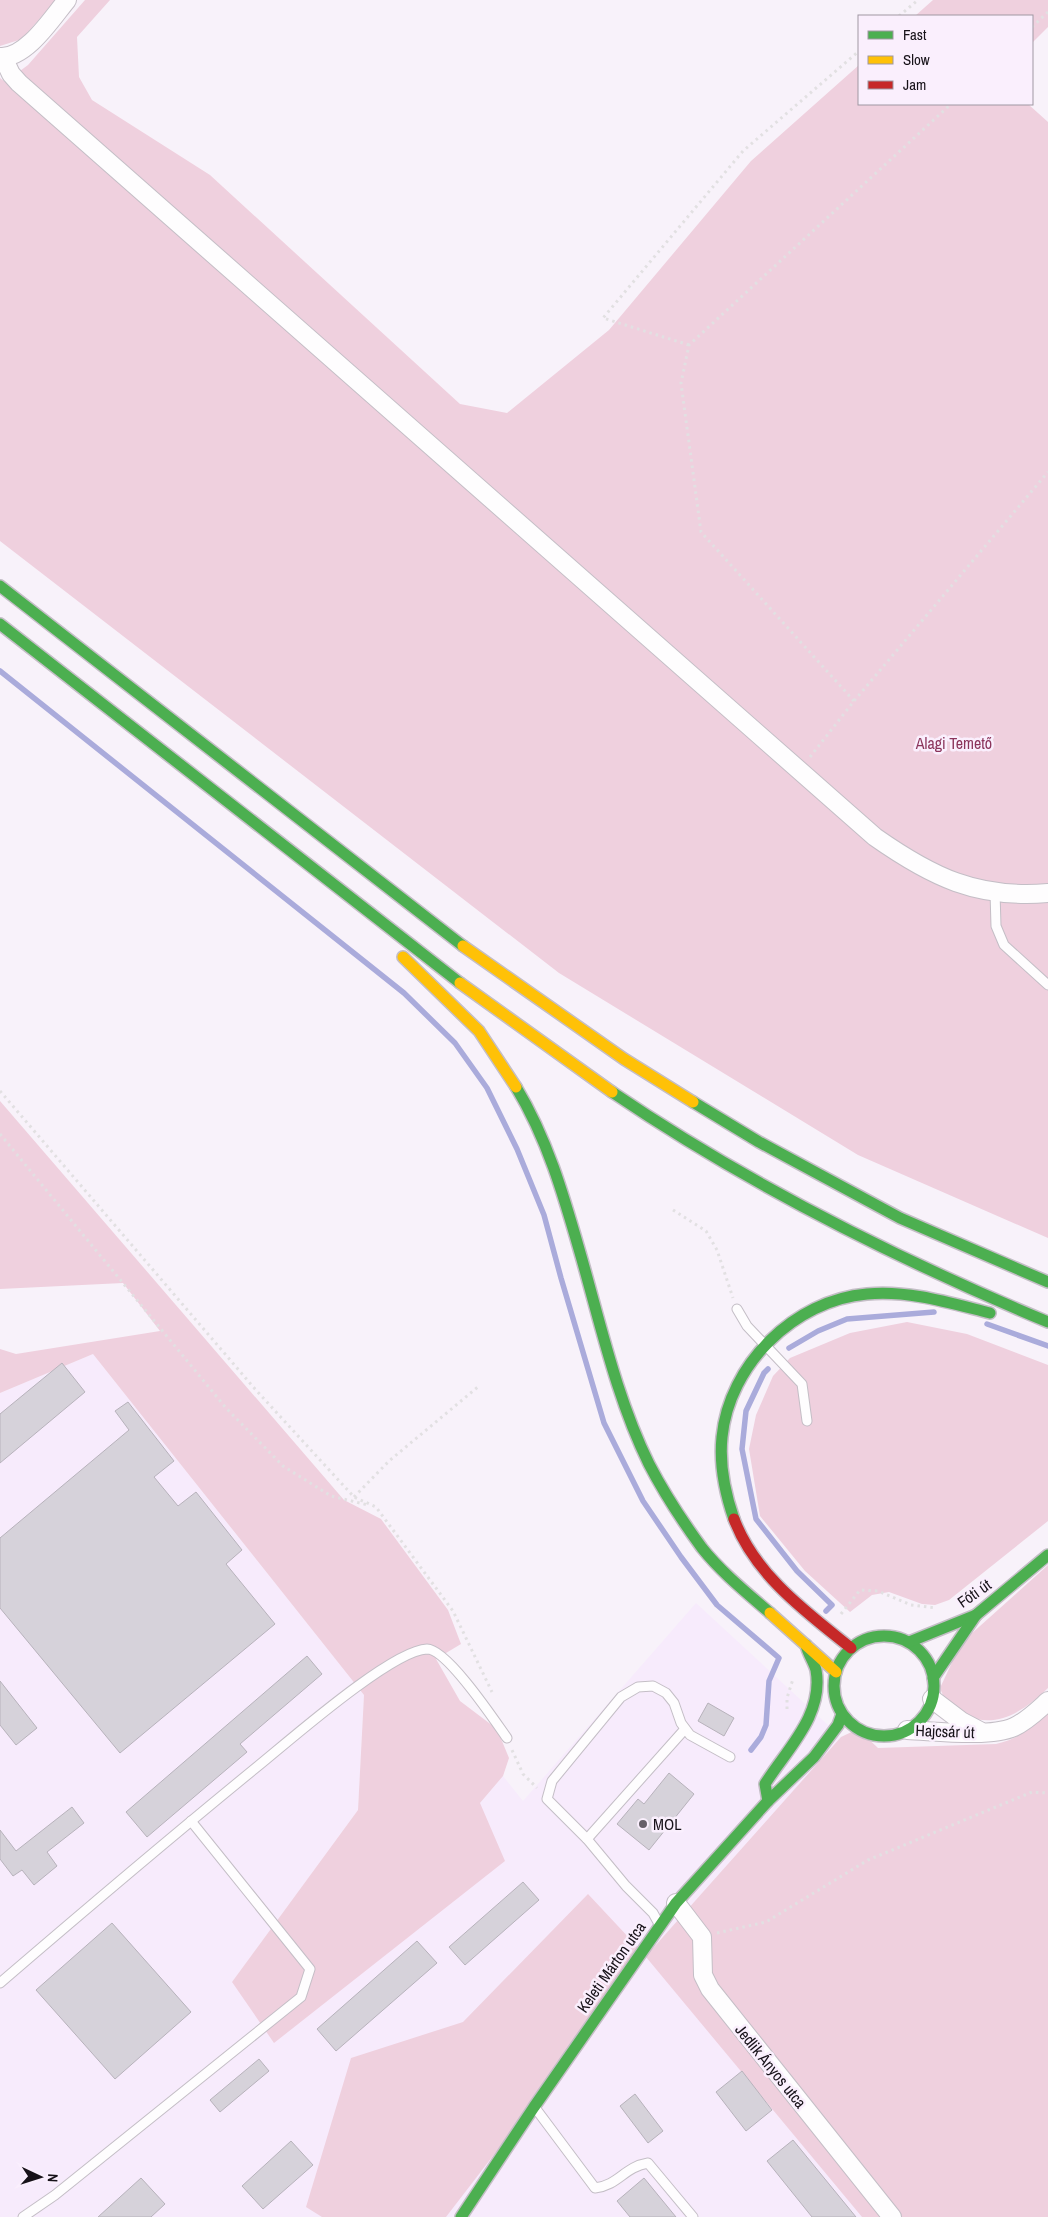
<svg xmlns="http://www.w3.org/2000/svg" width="1048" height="2217" font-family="'Archivo Narrow',sans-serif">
<rect width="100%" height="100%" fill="#f8f2fa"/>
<polygon fill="#f7ebfc" points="93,1354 364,1695 358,1810 232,1982 480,1803 503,1776 523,1801 696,1603 841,1737 646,1956 862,2217 0,2217 0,1393"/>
<g fill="#efd0de">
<polygon points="0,0 56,0 22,39 0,46"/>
<polygon points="85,0 110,0 77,37 79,77 92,100 210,175 460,404 507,413 609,330 751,161 859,65 859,104 1028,104 1048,122 1048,1238 858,1155 559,973 0,541 0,78 5,82 28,65"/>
<polygon points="933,0 1048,0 1048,27 1032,43 1032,16 915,16"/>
<polygon points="0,1101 344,1500 381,1519 448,1610 461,1644 436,1659 460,1701 497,1729 509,1758 503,1776 480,1803 505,1861 274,2043 232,1982 358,1810 364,1695 93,1354 0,1393 0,1349 16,1354 160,1331 123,1283 0,1289"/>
<polygon points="907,1322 967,1334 1048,1365 1048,1521 949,1600 935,1605 922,1604 889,1592 872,1595 850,1612 805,1571 760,1516 749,1449 756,1415 773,1376 790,1358 850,1333"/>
<path d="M1048 1565V1688C1026 1709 1000 1728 969 1717 951 1710 947 1706 940 1688L961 1643Z"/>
<path d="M1048 1713V2217H862L646 1957 446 2217H322L306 2207 351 2058 463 2022 588 1894 646 1956 841 1737 858 1729 878 1748 996 1744C1020 1738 1030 1729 1048 1713Z"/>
</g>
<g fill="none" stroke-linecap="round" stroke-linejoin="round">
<g stroke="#aaabdb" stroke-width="5.5">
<polyline points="0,671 404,993 455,1043 487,1088 517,1149 544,1215 561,1278 604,1423 643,1501 681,1557 717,1605 779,1658 769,1681 766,1725 761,1737 751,1750"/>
<polyline points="987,1324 1048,1346"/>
<polyline points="789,1348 818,1331 847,1319 934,1312"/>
<polyline points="768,1369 764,1373 746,1411 742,1449 756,1519 797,1571 832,1605 826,1611"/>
</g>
</g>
<g fill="#d6d2da" stroke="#b7b2bb">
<polygon points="62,1363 85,1392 0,1463 0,1414"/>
<polygon points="128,1402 174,1461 154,1477 178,1506 196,1492 242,1550 226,1564 275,1624 120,1753 0,1608 0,1538 129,1430 115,1411"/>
<polygon points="307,1656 322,1674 240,1744 247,1752 147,1837 126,1812"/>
<polygon points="0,1681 37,1728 16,1745 0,1725"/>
<polygon points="708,1703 734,1718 724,1736 698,1721"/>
<polygon points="669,1773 694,1794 649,1850 617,1824 638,1799 644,1804"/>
<polygon points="72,1807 84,1823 47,1852 57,1866 34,1885 22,1870 13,1876 0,1859 0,1830 16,1851"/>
<polygon points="523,1882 539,1900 465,1965 449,1947"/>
<polygon points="112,1923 191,2012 115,2079 36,1990"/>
<polygon points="417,1941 437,1963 336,2051 317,2029"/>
<polygon points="259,2059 269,2071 220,2112 210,2100"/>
<polygon points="742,2071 772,2110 746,2131 716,2092"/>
<polygon points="635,2094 663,2131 648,2143 620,2106"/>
<polygon points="793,2140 856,2217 812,2217 767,2161"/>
<polygon points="291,2141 313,2165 263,2209 242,2186"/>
<polygon points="141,2178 165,2204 151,2217 98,2217"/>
<polygon points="644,2178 676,2217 630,2217 617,2201"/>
</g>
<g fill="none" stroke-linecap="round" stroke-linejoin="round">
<defs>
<g id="lane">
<polyline points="995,892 996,926 1004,945 1048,985"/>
<polyline points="737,1309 747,1326 802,1384 807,1421"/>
<polyline points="587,1839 685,1729"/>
<polyline points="658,1922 653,1913 626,1886 587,1839 547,1799 552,1781 621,1697 638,1687 653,1686 666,1693 674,1703 681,1723 690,1735 730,1757"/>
<path d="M0 1983C85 1910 171 1837 258 1766 289 1741 392 1650 427 1649 447 1649 495 1721 507 1738"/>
<path d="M536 2109 595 2188C619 2185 624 2167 648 2163L693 2217"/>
<polyline points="23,2217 55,2195 301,1997 310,1969 191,1821"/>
</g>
<g id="street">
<path d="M0 57C26 59 52 18 67 0"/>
<path d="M3 57 11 74 19 83 875 837C932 877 977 899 1048 893"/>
<polyline points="932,1699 961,1721 980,1731"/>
<path d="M907 1730C935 1731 989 1738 1014 1727 1027 1721 1038 1710 1048 1701"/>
<polyline points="676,1903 702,1937 703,1975 710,1989 892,2217"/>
</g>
<g id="fast">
<polyline points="0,586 463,946"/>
<polyline points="0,624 460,983"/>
<path d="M516 1087C548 1140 564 1197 581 1256 601 1326 617 1399 649 1464 664 1493 683 1522 702 1548 721 1572 747 1593 770 1613"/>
<path d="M612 1092C749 1185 895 1258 1048 1322"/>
<polyline points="693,1102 759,1142 900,1218 1048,1282"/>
<path d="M734 1519C725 1493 719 1466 722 1437 729 1365 794 1300 867 1294 909 1290 950 1303 990 1313"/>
<circle cx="884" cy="1686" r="50"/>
<polyline points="909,1642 976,1615 1048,1555"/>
<polyline points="933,1678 976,1615"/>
<path d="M768 1801 765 1784C787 1749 824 1715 816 1670 814 1662 808 1654 806 1645"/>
<polyline points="461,2217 534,2107 676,1903 768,1801 814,1757 838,1725 842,1714"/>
</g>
<g id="slow">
<polyline points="463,946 624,1059 693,1102"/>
<polyline points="403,957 479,1031 516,1087"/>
<polyline points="460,983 612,1092"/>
<polyline points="770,1613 836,1672"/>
</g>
<path id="jam" d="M734 1519C755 1575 806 1612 851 1648"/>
</defs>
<use href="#lane" stroke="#c4bec6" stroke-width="11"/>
<use href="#street" stroke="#c4bec6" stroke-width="20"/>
<use href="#fast" stroke="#c4bec6" stroke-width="14"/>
<use href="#slow" stroke="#c4bec6" stroke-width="14"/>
<use href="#jam" stroke="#c4bec6" stroke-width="14"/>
<g stroke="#e2e0e2" stroke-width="3" stroke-dasharray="2.5 4" stroke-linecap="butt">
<polyline points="899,16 918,0"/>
<polyline points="1032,27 1048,12"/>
<polyline points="689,345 603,318 743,151 859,51"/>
<polyline points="854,701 701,532 681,383 689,345 951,104"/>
<polyline points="810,757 854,701 1048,472"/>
<polyline points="0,1091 255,1389 354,1497 376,1507 453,1611 492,1692"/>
<polyline points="0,1134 226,1408 283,1466 331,1496 368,1505"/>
<polyline points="673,1210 706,1231 717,1250 733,1298"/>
<polyline points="354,1497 389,1461 479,1386"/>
<polyline points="841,1614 860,1590 878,1591 911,1605 936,1608"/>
<polyline points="787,1709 787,1698 793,1679"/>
<polyline points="512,1750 523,1774 537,1788"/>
<polyline points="717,1933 766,1922 868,1860 1032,1792 1048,1793"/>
</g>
<use href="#lane" stroke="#fefdfe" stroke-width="9"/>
<use href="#street" stroke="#fefdfe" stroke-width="18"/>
<use href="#fast" stroke="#4caf50" stroke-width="11"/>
<use href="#slow" stroke="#ffc107" stroke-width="11"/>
<use href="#jam" stroke="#c62828" stroke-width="11"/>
</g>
<circle fill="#666068" stroke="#faeffd" stroke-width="2" cx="643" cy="1824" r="5"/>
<g text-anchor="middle" stroke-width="5" stroke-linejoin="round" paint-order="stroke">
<g font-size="16" fill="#8b345b" stroke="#faeffd">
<text x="954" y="749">Alagi Temető</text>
</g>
<g font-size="16" fill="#171219" stroke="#faeffd">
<text transform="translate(974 1593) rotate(-35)" y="6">Fóti út</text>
<text transform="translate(945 1731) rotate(2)" y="6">Hajcsár út</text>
<text transform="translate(611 1967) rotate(-55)" y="6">Keleti Márton utca</text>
<text transform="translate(771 2066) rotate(51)" y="6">Jedlik Ányos utca</text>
</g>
<g font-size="16" fill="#171219" stroke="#faeffd" text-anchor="start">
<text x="653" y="1830">MOL</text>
</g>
</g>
<rect x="858" y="15" width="175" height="90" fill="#faeffd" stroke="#9f97a2"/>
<rect x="868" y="31" width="25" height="8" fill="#4caf50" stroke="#9f97a2"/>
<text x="903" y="40" font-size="15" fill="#171219">Fast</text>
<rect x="868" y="56" width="25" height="8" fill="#ffc107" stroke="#9f97a2"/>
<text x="903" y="65" font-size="15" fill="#171219">Slow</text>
<rect x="868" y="81" width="25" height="8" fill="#c62828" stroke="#9f97a2"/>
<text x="903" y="90" font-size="15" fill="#171219">Jam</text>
<g transform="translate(40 2177) rotate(94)" stroke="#faeffd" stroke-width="4" paint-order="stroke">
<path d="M0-4L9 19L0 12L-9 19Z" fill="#171219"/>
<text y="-8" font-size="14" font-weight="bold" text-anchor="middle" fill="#171219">N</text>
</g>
</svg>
